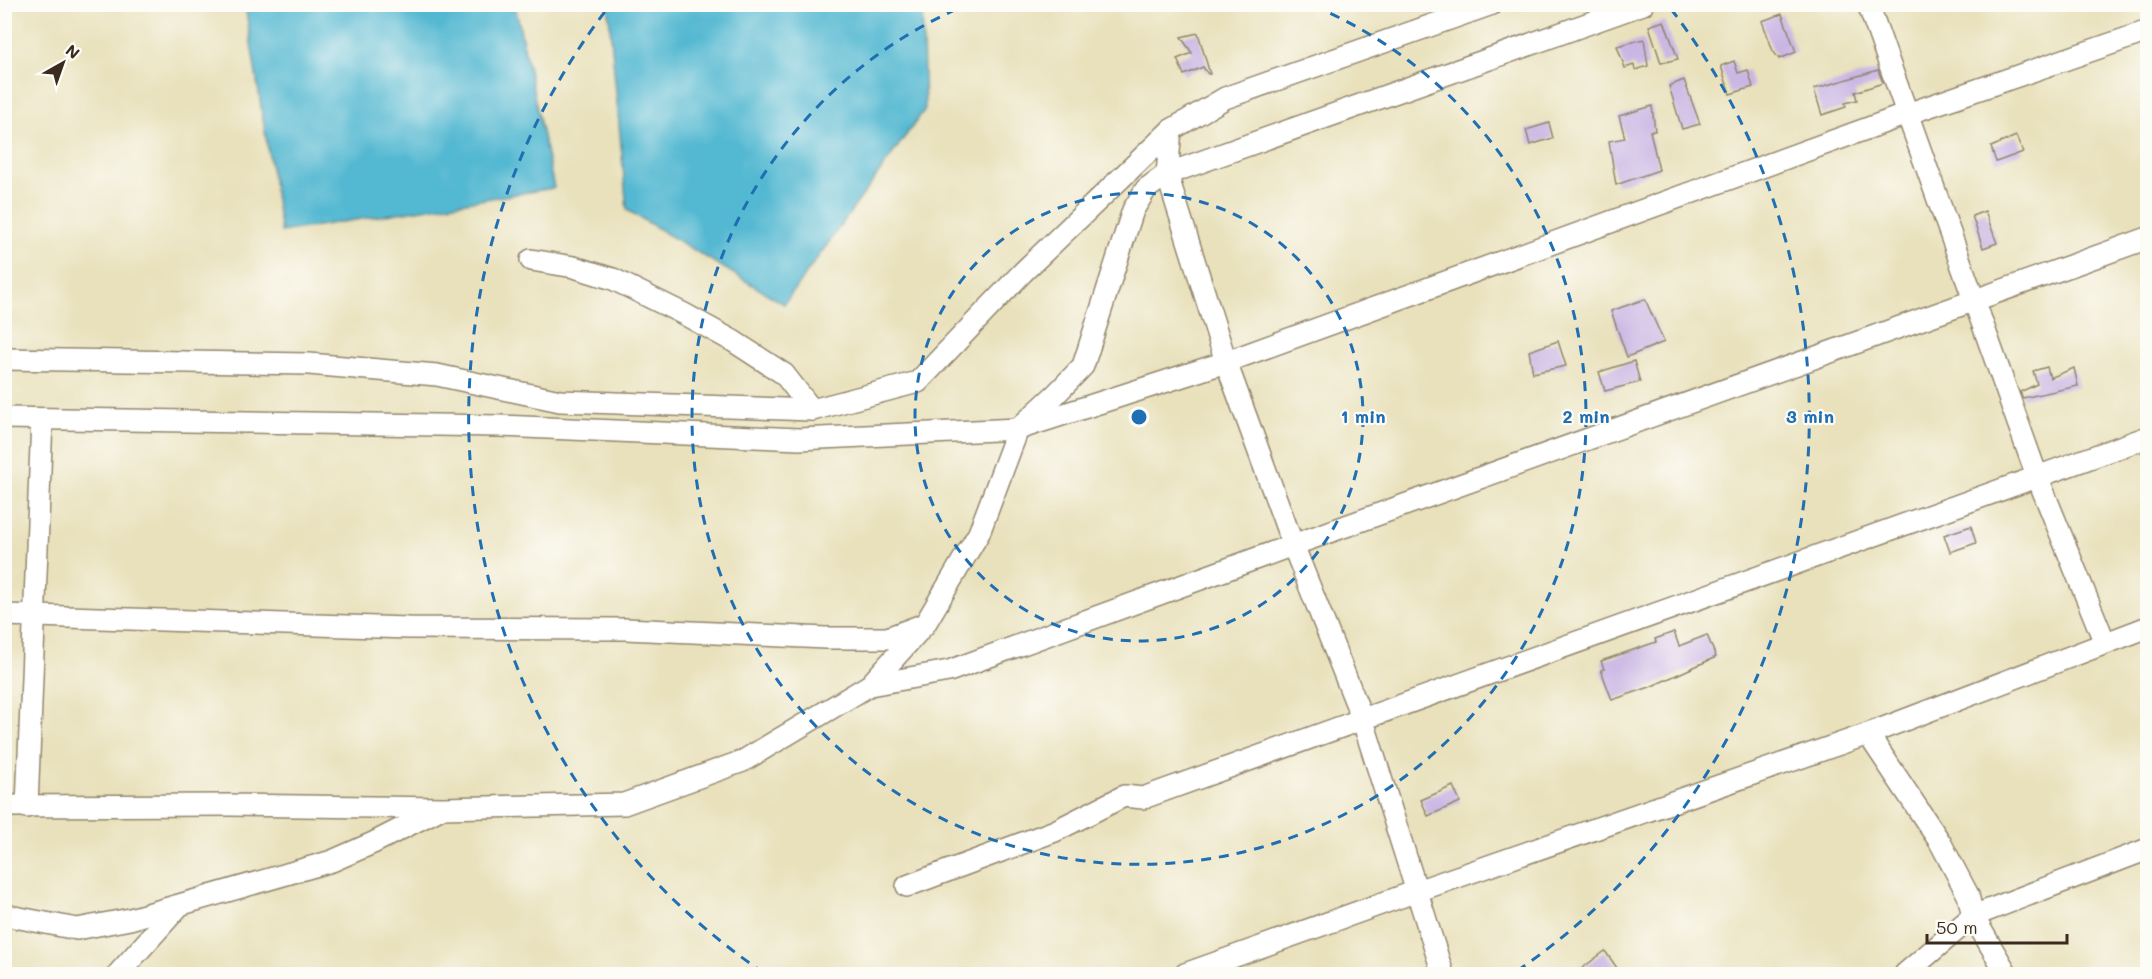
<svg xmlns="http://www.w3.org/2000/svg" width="2152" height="979" font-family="Mali,sans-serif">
<rect width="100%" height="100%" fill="#fdfcf7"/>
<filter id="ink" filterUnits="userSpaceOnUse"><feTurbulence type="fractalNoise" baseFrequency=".0167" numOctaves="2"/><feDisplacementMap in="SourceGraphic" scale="12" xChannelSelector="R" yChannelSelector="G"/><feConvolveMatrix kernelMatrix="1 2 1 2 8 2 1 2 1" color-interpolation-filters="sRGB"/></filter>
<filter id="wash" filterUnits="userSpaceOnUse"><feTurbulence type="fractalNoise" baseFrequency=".008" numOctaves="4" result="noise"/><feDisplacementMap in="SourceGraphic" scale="24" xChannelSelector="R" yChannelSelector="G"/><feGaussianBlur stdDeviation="1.35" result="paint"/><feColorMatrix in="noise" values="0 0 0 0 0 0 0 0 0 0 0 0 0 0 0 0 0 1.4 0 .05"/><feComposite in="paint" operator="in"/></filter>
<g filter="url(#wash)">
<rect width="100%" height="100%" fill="#e9e1bc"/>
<g fill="#53b8d1" stroke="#477178" stroke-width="1.5">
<polygon points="245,5 515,5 554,188 281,232"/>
<polygon points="608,5 922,5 925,109 784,304 627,210"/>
</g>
<g id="blocks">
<g fill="#cab6e4">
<polygon points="1782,14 1796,52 1779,59 1773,51 1762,21"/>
<polygon points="1664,21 1678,59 1661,63 1649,26"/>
<polygon points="1198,33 1210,74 1208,74 1203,67 1184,75 1177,59 1192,53 1181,37"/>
<polygon points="1644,39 1648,66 1635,70 1634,65 1625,68 1617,46"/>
<polygon points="1734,61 1738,73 1748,70 1753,87 1730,94 1721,66"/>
<polygon points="1878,70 1883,83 1855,92 1857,100 1845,103 1846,107 1822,115 1814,89"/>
<polygon points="1684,80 1700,124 1682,129 1669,86"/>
<polygon points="1652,106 1655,131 1650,131 1659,170 1616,185 1609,141 1625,138 1619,116"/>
<polygon points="1549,123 1553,138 1530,145 1526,130"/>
<polygon points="2016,136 2023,152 1996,162 1991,147"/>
<polygon points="1985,211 1997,243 1983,248 1972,216"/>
<polygon points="1645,299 1664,342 1627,357 1611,311"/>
<polygon points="1558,341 1566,366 1533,373 1529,351"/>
<polygon points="1634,361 1640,382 1605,391 1599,372"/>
<polygon points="2047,367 2050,378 2074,368 2078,386 2023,398 2020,392 2037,384 2033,371"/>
<polygon points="1971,526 1976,543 1950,552 1944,535"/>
<polygon points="1674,632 1679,646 1707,635 1716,657 1650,687 1612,700 1601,670 1604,669 1601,661 1656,642 1655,639"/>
<polygon points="1453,786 1460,802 1428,816 1421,800"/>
<polygon points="1605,951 1622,975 1573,975"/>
</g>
</g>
</g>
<g filter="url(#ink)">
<use href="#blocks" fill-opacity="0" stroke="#92866d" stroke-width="1.5"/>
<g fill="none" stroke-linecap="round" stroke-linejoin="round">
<defs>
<g id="minor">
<polyline points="1868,4 2037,476 2105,643"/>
<polyline points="1171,130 1167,174 1226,362 1293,545 1362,718 1443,974"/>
<polyline points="531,260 574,267 613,279 684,314 733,341 784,374 812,410"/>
<polyline points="4,359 309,364 437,375 560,401 812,410 918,382 1023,272 1171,130 1225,98 1492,4"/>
<polyline points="4,418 499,426 799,439 1018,429 1226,362 1907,114 2148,31"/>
<polyline points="4,615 408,628 625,629 826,638 887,638 922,625"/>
<polyline points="870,685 949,671 1293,545 2148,238"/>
<polyline points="1868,734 1940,842 1968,895 1973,916 2007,974"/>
<polyline points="4,806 229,805 443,808 624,804 743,761 870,685 925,624 979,533 1018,429 1056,394 1083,366 1133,210 1146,189 1167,174 1643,4"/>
<polyline points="27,807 42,419"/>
<polyline points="907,886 1055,831 1124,796 1143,798 2148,437"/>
<polyline points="4,915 77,929 130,919 332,861 373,843 440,809"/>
<polyline points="118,974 178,907"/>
<polyline points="1185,974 1417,891 1868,734 2148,627"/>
<polyline points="1905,974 1973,916 2148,849"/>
</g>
</defs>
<use href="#minor" stroke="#92866d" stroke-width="24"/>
<use href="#minor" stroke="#fff" stroke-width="21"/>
</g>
</g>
<g fill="none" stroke="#1f6fb2" stroke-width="3" stroke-dasharray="10 8">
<circle cx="1139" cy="417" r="224"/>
<path d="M1314 6A447 447 0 1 1 964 6"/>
<path d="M764 973A671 671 0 0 1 607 9M1671 9A671 671 0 0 1 1514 973"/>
</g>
<circle cx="1139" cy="417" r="9" fill="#1f6fb2" stroke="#fdfcf7" stroke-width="3"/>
<g font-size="18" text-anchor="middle" font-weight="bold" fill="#1f6fb2" stroke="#fdfcf7" stroke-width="4.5" stroke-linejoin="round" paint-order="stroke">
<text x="1363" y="423">1 min</text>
<text x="1586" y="423">2 min</text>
<text x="1810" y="423">3 min</text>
</g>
<rect width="2152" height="979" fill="none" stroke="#fdfcf7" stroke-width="24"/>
<g transform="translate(63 63) rotate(40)" stroke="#fdfcf7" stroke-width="4.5" paint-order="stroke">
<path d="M0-4.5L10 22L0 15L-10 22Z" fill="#3b2a1e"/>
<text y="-9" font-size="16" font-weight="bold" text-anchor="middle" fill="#3b2a1e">N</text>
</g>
<path d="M1927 934v9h140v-9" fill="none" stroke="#3b2a1e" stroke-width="3"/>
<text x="1936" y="934" font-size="18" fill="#3b2a1e" stroke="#fdfcf7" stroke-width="4.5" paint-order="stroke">50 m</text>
</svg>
